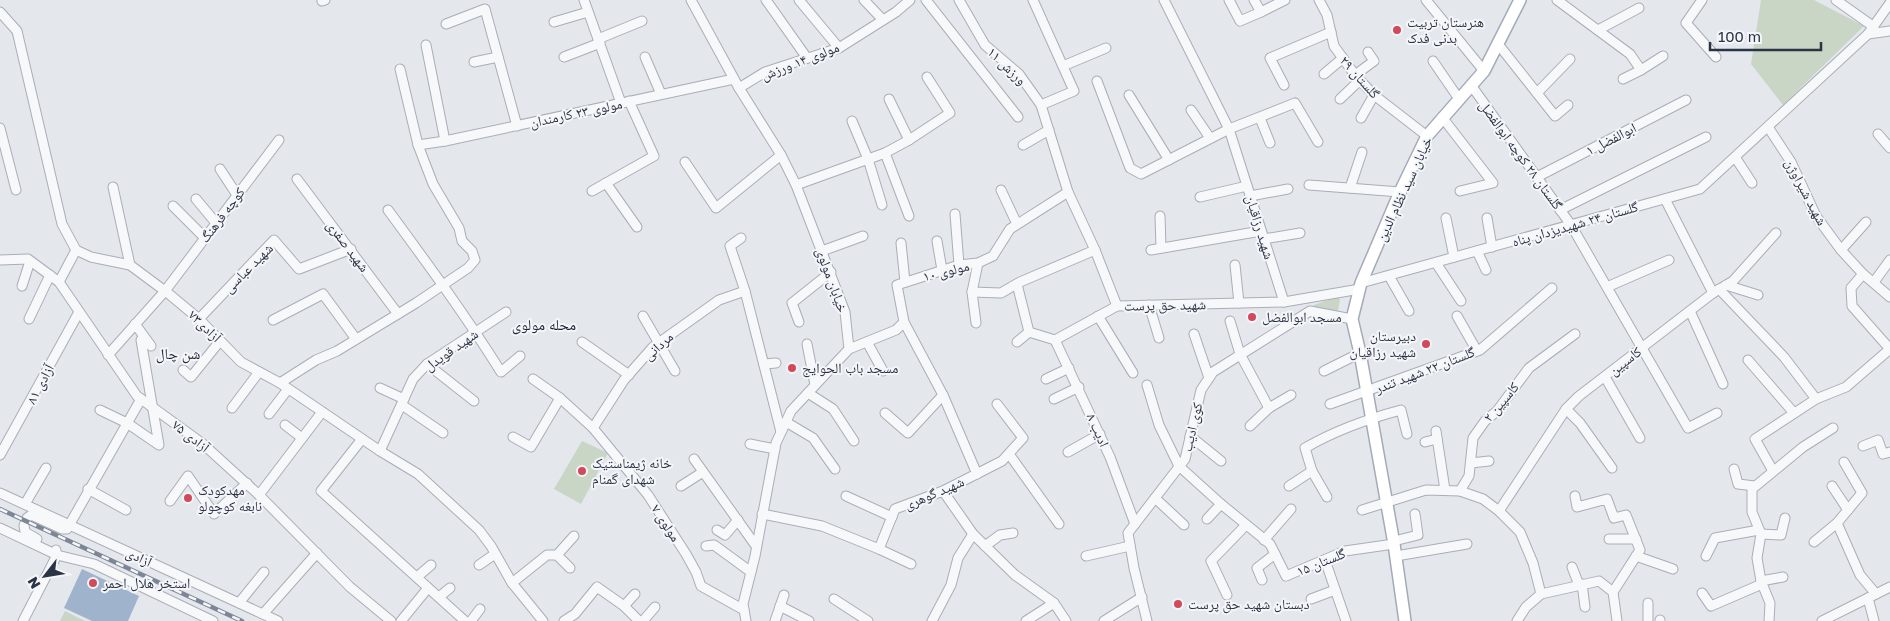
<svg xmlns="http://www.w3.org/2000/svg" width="1890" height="621" font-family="'Golos Text','Noto Naskh Arabic',sans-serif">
<rect width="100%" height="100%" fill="#e4e7ec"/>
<g fill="#c9d6c5">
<polygon points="1761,0 1814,0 1864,26 1783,105 1751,64"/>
<polygon points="1336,297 1340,299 1338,312 1314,307 1314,305"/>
<polygon points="582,441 608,453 581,504 554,489"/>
<polygon points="65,611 85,621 60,621"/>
</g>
<polygon fill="#9fb4cc" points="82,569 139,596 128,621 92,621 64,608"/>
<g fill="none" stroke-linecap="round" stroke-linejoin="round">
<defs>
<g id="minor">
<polyline points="584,0 621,103"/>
<polyline points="691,0 739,88 781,155 796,185 845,312 849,349 791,411 776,443 755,556 743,604 746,621"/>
<polyline points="766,0 807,58"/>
<polyline points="799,0 839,48"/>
<polyline points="864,0 883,20"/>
<polyline points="926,0 1018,117"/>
<polyline points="959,0 985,45 1019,74 1041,105 1068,192 1095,250 1117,306"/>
<polyline points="1033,0 1074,91 1041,105"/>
<polyline points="1164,0 1229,129 1284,302"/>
<polyline points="1229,0 1240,21 1261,12"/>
<polyline points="1254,0 1261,12 1285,0"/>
<polyline points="1319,0 1327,15 1334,46 1355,75 1374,95 1427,136"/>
<polyline points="1426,0 1484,71"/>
<polyline points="1557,0 1630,54 1641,70 1663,56"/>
<polyline points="1702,0 1686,23 1716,57"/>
<polyline points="1836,0 1874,27"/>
<polyline points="322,1 325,0"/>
<polyline points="0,12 17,31 62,224 76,250 91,257 130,265 169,294 199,319 241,362 280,383 380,451 418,474 479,530 491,546 512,583 543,621"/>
<polyline points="554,22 588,12"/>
<polyline points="446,24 485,9 517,126"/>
<polyline points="1598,30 1639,8"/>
<polyline points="1868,34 1890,31"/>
<polyline points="598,39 642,21"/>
<polyline points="1498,44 1555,116 1568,105"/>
<polyline points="426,45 445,141"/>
<polyline points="564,57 600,43"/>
<polyline points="645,57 661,94"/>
<polyline points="1433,61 1459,99"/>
<polyline points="474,62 498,57"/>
<polyline points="1063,66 1106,48"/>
<polyline points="1324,74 1343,58"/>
<polyline points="1355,75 1374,61 1368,52"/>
<polyline points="1623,79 1641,70"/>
<polyline points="1097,81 1130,168 1141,174 1229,129 1295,103 1318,142"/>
<polyline points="1284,85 1270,58 1331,32"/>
<polyline points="1471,85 1571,225 1688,428 1717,413"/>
<polyline points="739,88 765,72 839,48 896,12 910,0"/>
<polyline points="1537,93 1570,59"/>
<polyline points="1129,95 1169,160"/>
<polyline points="889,99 909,140"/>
<polyline points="1340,99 1360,80"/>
<polyline points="1191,110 1210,138"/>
<polyline points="1442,117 1493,183 1460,191"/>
<polyline points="1260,118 1270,143"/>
<polyline points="1361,118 1374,95"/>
<polyline points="852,121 868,159 882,205"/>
<polyline points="1768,127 1791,162 1816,216 1841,250 1863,274 1890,297"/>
<polyline points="0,128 16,190"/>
<polyline points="1878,134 1890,148"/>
<polyline points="418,145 445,141 734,79"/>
<polyline points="1023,145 1049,130"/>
<polyline points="885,153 909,216"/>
<polyline points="1735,157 1752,183"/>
<polyline points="685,162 716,208 781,155"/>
<polyline points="220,169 237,195"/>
<polyline points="1537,177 1686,100"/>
<polyline points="297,179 398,314"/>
<polyline points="606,183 637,227"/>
<polyline points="796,185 885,153 909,140 950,113 927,77"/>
<polyline points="1309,185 1400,192"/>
<polyline points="113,187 130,265"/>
<polyline points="1350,188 1362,152"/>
<polyline points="1001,190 1017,224"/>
<polyline points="592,191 654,156 629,101"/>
<polyline points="1250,196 1288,189"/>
<polyline points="1200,197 1247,186"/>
<polyline points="196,199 216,223"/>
<polyline points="1665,199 1713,293"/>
<polyline points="173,206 205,238"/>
<path d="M388 210C427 263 466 316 501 372L520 356"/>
<polyline points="1560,210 1706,137"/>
<polyline points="955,214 959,265"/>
<polyline points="1160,216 1161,248"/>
<polyline points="1446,218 1454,257"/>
<polyline points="1487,218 1492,247"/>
<polyline points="741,238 730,246 745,291 781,432"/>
<polyline points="1264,239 1300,233"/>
<polyline points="937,241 942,270"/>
<polyline points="901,243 905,282"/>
<polyline points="1151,250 1261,231"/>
<polyline points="1841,250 1866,222"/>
<polyline points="822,251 863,236"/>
<polyline points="1477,251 1486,270"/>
<polyline points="0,260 28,259 59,282 137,396 203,444 259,495 350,587 391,621"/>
<polyline points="978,263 972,292 1001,293 1020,282 1095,250"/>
<polyline points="1436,263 1461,301"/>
<polyline points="1235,265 1239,303"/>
<polyline points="1389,276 1409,311"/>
<polyline points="59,282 76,250"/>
<polyline points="1874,282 1890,260"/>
<polyline points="1361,283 1700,189 1868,34 1890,3"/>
<polyline points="1017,284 1029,332 1055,340"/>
<polyline points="1726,285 1758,295"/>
<polyline points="22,286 30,261"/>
<polyline points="1607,287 1669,260"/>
<polyline points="1719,289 1784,357 1816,399"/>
<polyline points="972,292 976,323"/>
<polyline points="1149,305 1159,338"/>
<polyline points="1690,311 1723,384"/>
<polyline points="643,316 675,371"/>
<polyline points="1098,316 1133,373"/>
<polyline points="1457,316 1477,351"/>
<polyline points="29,319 50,275"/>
<polyline points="199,319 274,240 299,269 351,249"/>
<polyline points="273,320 323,294 356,339"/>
<polyline points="1230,321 1240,354 1269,408 1291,395"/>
<polyline points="799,322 792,303 831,272"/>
<polyline points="904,322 943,395 977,474"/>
<polyline points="135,324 151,346"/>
<polyline points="1194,334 1209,378"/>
<polyline points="1055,340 1117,306 1284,302 1360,289"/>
<polyline points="1055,340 1110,457 1135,524"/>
<polyline points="582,342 629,375"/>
<polyline points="867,342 883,371"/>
<polyline points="1017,342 1029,332"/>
<polyline points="807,344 815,385"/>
<polyline points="849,349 896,330 904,322 897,285 959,265 978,263 993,256 1010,229 1068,192"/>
<polyline points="108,355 165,291 279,140"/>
<polyline points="1748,360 1794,413"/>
<polyline points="427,364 474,401"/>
<polyline points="764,364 776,363"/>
<polyline points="183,370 191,377 220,341"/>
<polyline points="1324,371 1360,353"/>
<polyline points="1605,377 1640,438"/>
<polyline points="533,379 560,398 593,428 648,495 686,554 696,572 701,586 744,610"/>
<polyline points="1046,379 1069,368"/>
<polyline points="280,383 316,360 337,351 416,303 468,268 475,260 472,251 462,241 459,228 433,184 418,145 400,69"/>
<polyline points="1147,385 1159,425 1179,466 1221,504 1270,544 1286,576 1345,551 1394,544"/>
<polyline points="380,388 404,399"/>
<polyline points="808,393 833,409 854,441"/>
<polyline points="1054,399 1079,387"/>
<polyline points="1330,404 1480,350 1552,288"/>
<polyline points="402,405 443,433"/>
<polyline points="232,408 259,372"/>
<polyline points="1566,409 1580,423 1612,468"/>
<polyline points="100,410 127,423 159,445 141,340"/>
<polyline points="885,413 908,433 943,395"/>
<polyline points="269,414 288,389"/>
<polyline points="786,422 813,438 835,469"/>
<polyline points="285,425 302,438"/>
<polyline points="1250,426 1269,408"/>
<polyline points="593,428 624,380 653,347 719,300 745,291"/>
<polyline points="1436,431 1445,490"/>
<polyline points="1190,436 1221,461"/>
<polyline points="513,437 531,447 560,398"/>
<polyline points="362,439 321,491 465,621"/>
<polyline points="1425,442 1437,439"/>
<polyline points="750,444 775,449"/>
<polyline points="1863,446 1878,440 1883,454 1890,452"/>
<polyline points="380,451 413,379 427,364 506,312"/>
<polyline points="1068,452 1100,434"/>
<polyline points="1009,454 1059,524"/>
<polyline points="0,455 79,312"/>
<polyline points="694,459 756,546"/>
<polyline points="1844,462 1862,493 1837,523 1860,575 1876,594"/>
<polyline points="1471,463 1489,461"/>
<polyline points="1734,469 1738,484 1755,486"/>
<polyline points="1773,471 1755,439 1816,399 1846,387 1890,349 1852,306 1851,288 1863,274"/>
<polyline points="681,486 703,472"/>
<polyline points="1289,486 1312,471"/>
<polyline points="1832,486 1848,510"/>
<polyline points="88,489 126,510"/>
<polyline points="943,491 973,534 1015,575 1054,603 1066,621"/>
<polyline points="1460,491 1469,476 1473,438 1485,421 1497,411 1529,368 1575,334"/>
<polyline points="0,493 278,621"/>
<polyline points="259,495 322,412"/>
<polyline points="846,496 892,517"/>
<polyline points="1575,496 1577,507 1607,499 1614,518 1626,515 1640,550 1613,592"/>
<path d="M1327 497 1312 471 1305 448C1336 430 1367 419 1401 410L1407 434"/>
<polyline points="1155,498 1184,525"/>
<polyline points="170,501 188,476 214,514 247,483"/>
<polyline points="25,504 46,468"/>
<polyline points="1362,510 1426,490 1460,491 1483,499 1499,511 1520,532 1533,563 1541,594"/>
<polyline points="1499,511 1566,409 1579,396 1713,293 1733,281 1776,233"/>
<polyline points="762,514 822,526 879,549 911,564"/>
<polyline points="27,518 31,515 62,529 67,529 141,399"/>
<polyline points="1207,519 1221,504"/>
<polyline points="24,525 25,532 37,539"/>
<polyline points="0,528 57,555 94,564 213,621"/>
<polyline points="717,530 725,535 738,520"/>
<polyline points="1761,534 1781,535 1785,518"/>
<polyline points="1609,539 1636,539"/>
<polyline points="1264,540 1291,509"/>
<polyline points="1394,541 1418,535 1415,514"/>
<polyline points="1814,542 1837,523"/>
<polyline points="706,546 714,545 751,572"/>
<polyline points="985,546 1000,535 1013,533"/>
<polyline points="879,549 895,509 943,491 1002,461 1023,438 997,404"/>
<polyline points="557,555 570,568"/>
<polyline points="1086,556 1130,546"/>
<polyline points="1396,556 1467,544"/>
<polyline points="1636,556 1673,569"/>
<polyline points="1706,556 1715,538 1759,530"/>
<polyline points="1325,560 1346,621"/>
<polyline points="479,565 495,554"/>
<polyline points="1572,567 1579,585"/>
<polyline points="417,577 431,565"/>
<polyline points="1262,580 1257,568 1275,554"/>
<polyline points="1761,581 1783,577"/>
<polyline points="512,583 547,555 557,555 574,536"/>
<polyline points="1582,584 1585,607"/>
<polyline points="1702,593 1711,606 1762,584"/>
<polyline points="1227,595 1211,561 1246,525"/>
<polyline points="439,597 450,588"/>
<polyline points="1868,598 1874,621"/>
<polyline points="834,599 868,621"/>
<polyline points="1311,599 1335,590"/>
<polyline points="239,603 264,572"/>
<polyline points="1648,603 1648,621"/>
<polyline points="624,606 635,594"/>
<polyline points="780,606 809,621"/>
<polyline points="263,614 317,553"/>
<polyline points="23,621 56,557 56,550"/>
<polyline points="401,621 428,588"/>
<polyline points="471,621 480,609"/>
<polyline points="564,621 575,614 597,587 624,606 639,621"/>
<polyline points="643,621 655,607"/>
<polyline points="775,621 784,595"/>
<polyline points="932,621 951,585 958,558 973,534"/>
<polyline points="1026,621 1054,603"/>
<polyline points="1104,621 1142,597"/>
<polyline points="1147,621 1134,568 1128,533 1185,459 1201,390 1213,372 1310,311 1352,319"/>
<polyline points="1517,621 1526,607 1541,594 1599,581 1613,592 1617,621"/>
<polyline points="1660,621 1660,620"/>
<polyline points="1769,621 1770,603 1761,581 1757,558 1761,534 1752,512 1752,489 1803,447 1833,428"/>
<polyline points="1822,621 1890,587"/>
</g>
<polyline id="major" points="1405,621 1394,544 1360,353 1352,319 1361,283 1400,192 1427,136 1484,71 1520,0"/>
</defs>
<use href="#minor" stroke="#a9aeb7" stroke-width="11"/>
<use href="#major" stroke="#a3abb8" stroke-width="14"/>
<use href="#minor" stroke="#f7f8fa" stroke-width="9"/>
<use href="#major" stroke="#fff" stroke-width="11"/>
<defs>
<polyline id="rail" points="0,509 242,621"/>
</defs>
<use href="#rail" stroke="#7d8696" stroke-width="4.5"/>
<use href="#rail" stroke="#f4f6f9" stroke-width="2.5" stroke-dasharray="8" stroke-linecap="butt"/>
</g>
<g fill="#d1495b" stroke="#f4f6f9" stroke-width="2">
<circle cx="1397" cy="30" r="5"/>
<circle cx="1252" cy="317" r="5"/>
<circle cx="1426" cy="344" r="5"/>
<circle cx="792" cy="368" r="5"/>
<circle cx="582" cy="471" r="5"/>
<circle cx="188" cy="498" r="5"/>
<circle cx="93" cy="583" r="5"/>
<circle cx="1178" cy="604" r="5"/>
</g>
<g text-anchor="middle" stroke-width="4" stroke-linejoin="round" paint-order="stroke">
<g font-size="14" fill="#2b3445" stroke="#f4f6f9" text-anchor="start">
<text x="1407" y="27">هنرستان تربیت<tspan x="1407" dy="16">بدنی فدک</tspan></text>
<text x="1262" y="322">مسجد ابوالفضل</text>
<text x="1416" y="341" text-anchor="end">دبیرستان<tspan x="1416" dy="16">شهید رزاقیان</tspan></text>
<text x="802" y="373">مسجد باب الحوایج</text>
<text x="592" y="468">خانه ژیمناستیک<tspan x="592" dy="16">شهدای گمنام</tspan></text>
<text x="198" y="495">مهدکودک<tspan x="198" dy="16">نابغه کوچولو</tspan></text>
<text x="103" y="588">استخر هلال احمر</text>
<text x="1188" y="609">دبستان شهید حق پرست</text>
</g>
<g font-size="14" fill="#2b3445" stroke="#f4f6f9">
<text transform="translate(800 61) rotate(-21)" y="5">مولوی ۱۴ ورزش</text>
<text transform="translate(1007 66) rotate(44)" y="5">ورزش ۱۱</text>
<text transform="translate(1360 77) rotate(48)" y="5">گلستان ۲۹</text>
<text transform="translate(576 113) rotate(-12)" y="5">مولوی ۲۳ کارمندان</text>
<text transform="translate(1611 139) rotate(-27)" y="5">ابوالفضل ۱</text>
<text transform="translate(1521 155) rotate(54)" y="5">گلستان ۲۸ کوچه ابوالفضل</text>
<text transform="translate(1404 189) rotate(-65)" y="5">خیابان سید نظام الدین</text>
<text transform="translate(1806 192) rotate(62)" y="5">شهید شیراوژن</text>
<text transform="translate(222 215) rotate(-53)" y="5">کوچه فرهنگ</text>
<text transform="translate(1575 224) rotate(-16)" y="5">گلستان ۲۴ شهیدیزدان پناه</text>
<text transform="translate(1260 227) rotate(73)" y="5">شهید رزاقیان</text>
<text transform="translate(348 246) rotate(53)" y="5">شهید صفری</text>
<text transform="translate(248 268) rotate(-45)" y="5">شهید عباسی</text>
<text transform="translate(946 271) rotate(-14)" y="5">مولوی ۱۰</text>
<text transform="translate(832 280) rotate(70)" y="5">خیابان مولوی</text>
<text transform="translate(1165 305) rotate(-1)" y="5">شهید حق پرست</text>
<text transform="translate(205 326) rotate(44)" y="5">آزادی۷۳</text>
<text transform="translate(658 346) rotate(-42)" y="5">مردانی</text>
<text transform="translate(451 350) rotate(-35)" y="5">شهید قویدل</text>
<text transform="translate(1625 361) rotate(-38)" y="5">کاسپین</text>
<text transform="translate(1425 370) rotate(-21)" y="5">گلستان ۲۲ شهید تندر</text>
<text transform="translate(40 384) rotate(-62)" y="5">آزادی ۸۱</text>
<text transform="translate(1501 402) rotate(-50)" y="5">کاسپین ۲</text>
<text transform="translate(1192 427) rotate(-77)" y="5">کوی ادیب</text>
<text transform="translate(1098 430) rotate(66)" y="5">ادیب ۸</text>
<text transform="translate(191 436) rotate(38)" y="5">آزادی ۷۵</text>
<text transform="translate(934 493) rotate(-23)" y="5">شهید گوهری</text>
<text transform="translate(666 523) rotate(57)" y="5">مولوی ۷</text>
<text transform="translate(139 557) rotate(25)" y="5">آزادی</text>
<text transform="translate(1321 562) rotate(-22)" y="5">گلستان ۱۵</text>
</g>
<g font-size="15" fill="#1d2536" stroke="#f4f6f9">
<text x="544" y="330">محله مولوی</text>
<text x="178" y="359">شن چال</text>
</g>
</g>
<g transform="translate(45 576) rotate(239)" stroke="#f4f6f9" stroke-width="4" paint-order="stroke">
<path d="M0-4L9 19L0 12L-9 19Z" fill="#2b3445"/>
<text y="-8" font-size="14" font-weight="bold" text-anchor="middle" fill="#2b3445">N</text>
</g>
<path d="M1710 42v8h111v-8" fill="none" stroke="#2b3445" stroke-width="2.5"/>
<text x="1718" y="42" font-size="15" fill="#2b3445" stroke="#f4f6f9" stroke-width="4" paint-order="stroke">100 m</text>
</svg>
